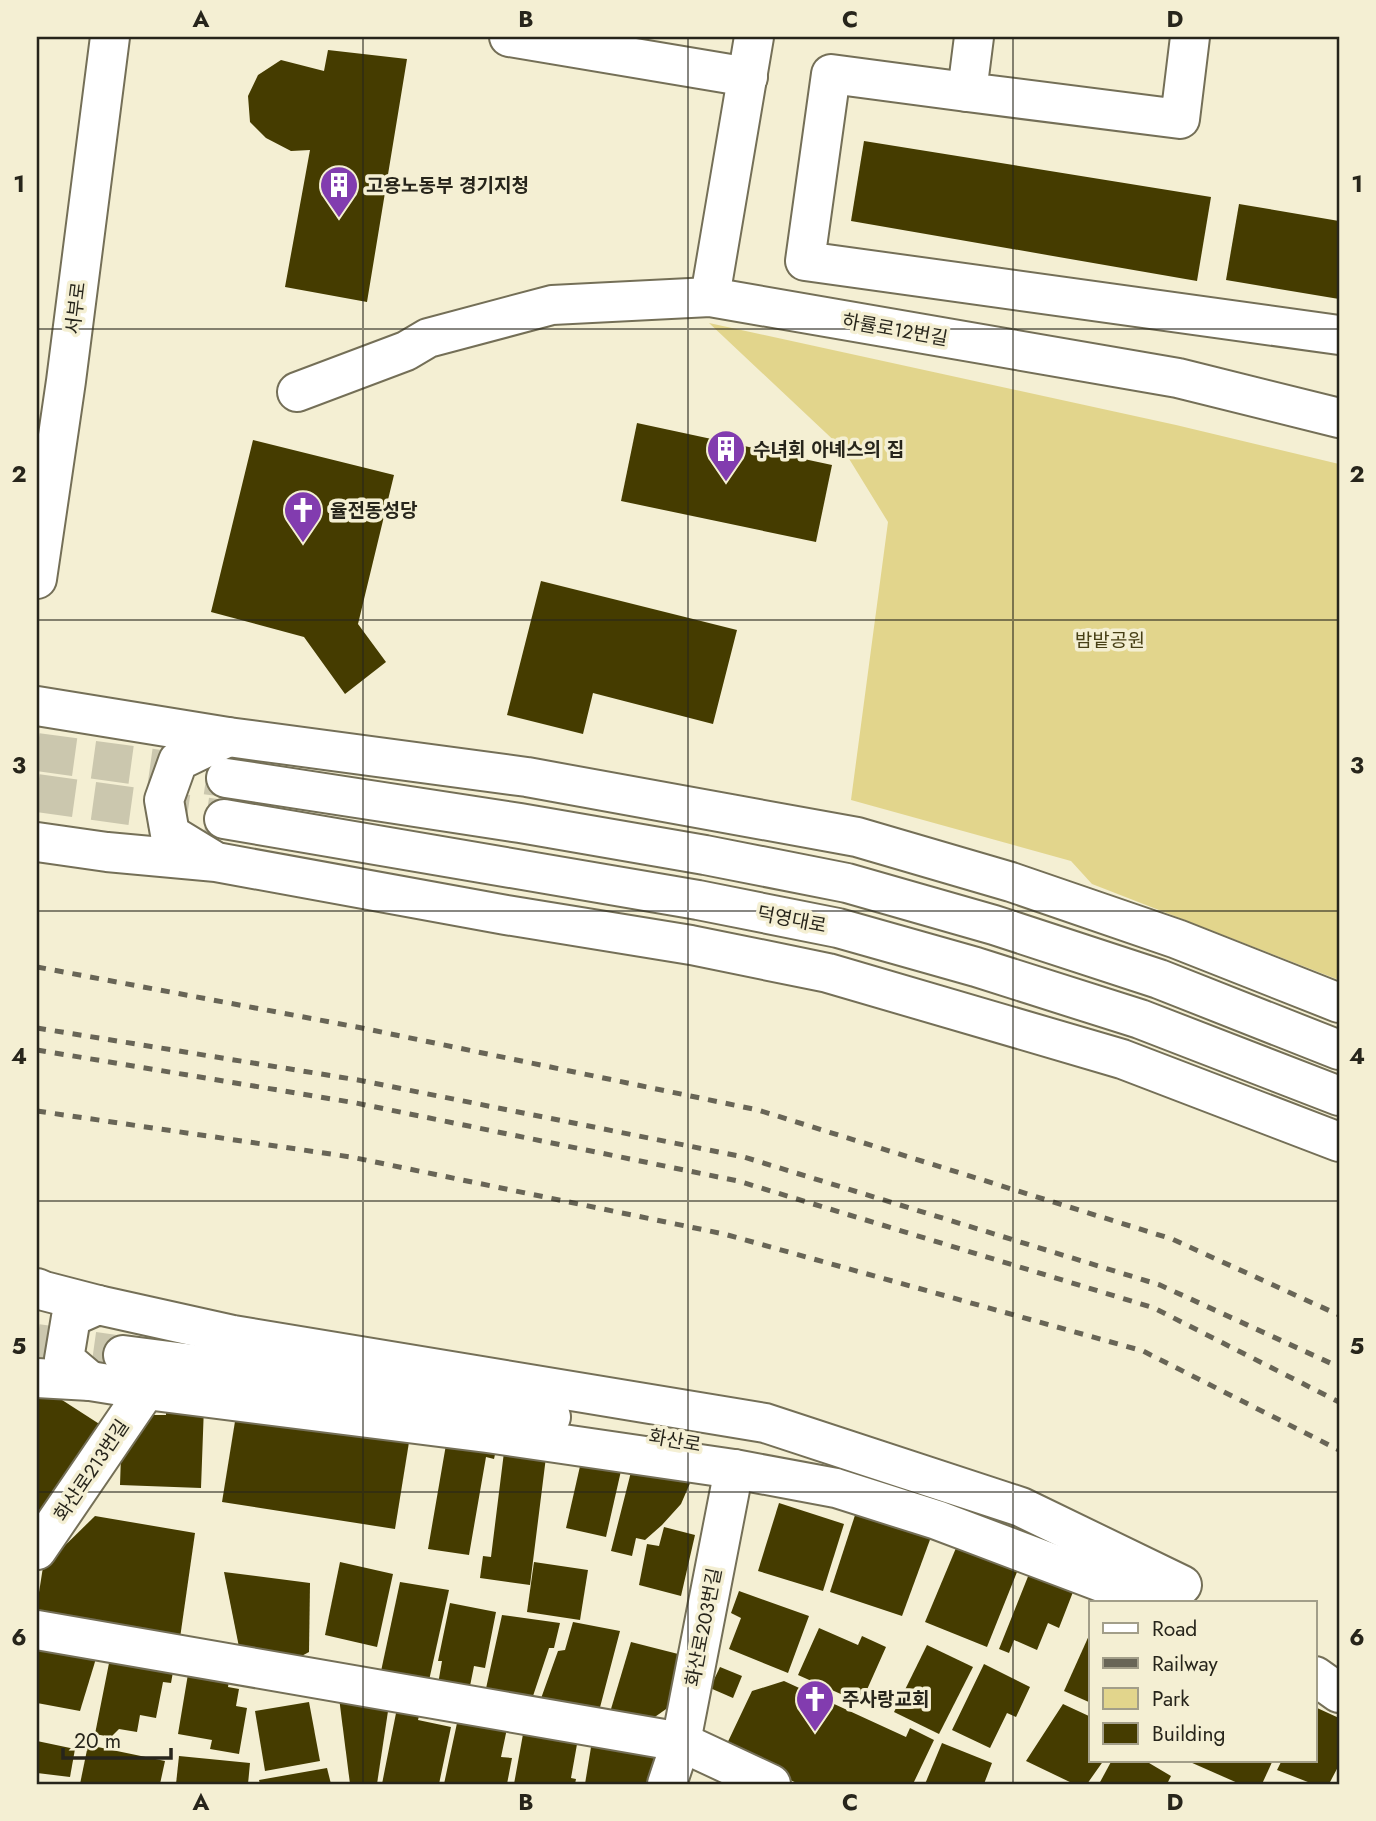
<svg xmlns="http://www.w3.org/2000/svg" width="1376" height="1821" font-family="Jost,'Noto Sans KR',sans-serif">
<rect width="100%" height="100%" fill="#f4efd3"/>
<polygon fill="#e2d58c" points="709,323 1176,425 1339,464 1339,980 1092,884 1071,861 851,800 888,522 843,449"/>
<g fill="#453c00">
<polygon points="328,50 407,59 367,302 285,287 310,150 291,151 266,138 250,122 248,96 258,75 281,60 324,71"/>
<polygon points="864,141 1211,197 1197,281 851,221"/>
<polygon points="1239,204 1339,221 1339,299 1226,280"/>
<polygon points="637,423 832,465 816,542 621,501"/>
<polygon points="253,440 394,475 358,624 386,662 345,694 304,637 211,612"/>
<polygon points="541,581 737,630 713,724 593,693 583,734 507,715"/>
<polygon points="45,1389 104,1427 37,1522 37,1402"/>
<polygon points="166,1405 204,1406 201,1488 120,1485 121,1455 148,1415 166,1415"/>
<polygon points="237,1409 410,1436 395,1529 222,1502"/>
<polygon points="448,1433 498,1441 494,1459 486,1457 469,1555 428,1549"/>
<polygon points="505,1444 547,1449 530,1585 480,1578 483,1556 491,1557"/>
<polygon points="583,1453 623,1462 606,1537 566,1528"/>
<polygon points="633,1464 694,1474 681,1504 662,1525 645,1540 636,1538 632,1556 611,1551"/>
<polygon points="779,1503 844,1524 823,1591 758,1571"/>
<polygon points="857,1509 931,1537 902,1616 830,1592"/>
<polygon points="95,1516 195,1533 179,1645 37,1622 37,1605 43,1567"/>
<polygon points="664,1527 695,1535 681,1596 639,1585 647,1544 659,1546"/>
<polygon points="956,1548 1017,1572 987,1647 925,1622"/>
<polygon points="340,1562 393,1574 377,1647 325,1635"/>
<polygon points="534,1562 588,1570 580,1620 527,1612"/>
<polygon points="224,1572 310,1583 309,1652 296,1659 239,1647"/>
<polygon points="1029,1574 1073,1592 1059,1628 1048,1623 1037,1650 1014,1640 1009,1653 999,1649"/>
<polygon points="400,1582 449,1590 428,1685 380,1676"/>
<polygon points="739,1591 809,1616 788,1673 729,1649 741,1618 731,1613"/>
<polygon points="450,1603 496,1612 485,1668 474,1666 469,1691 438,1684 442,1661 438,1661"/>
<polygon points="502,1615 560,1623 554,1648 549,1648 532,1699 485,1693"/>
<polygon points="573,1622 620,1631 598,1715 539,1704 558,1651 565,1650"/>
<polygon points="819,1628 858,1645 862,1636 886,1647 861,1703 798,1675"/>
<polygon points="1091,1631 1091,1703 1064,1691"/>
<polygon points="37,1641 98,1652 80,1711 37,1703"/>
<polygon points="631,1642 686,1656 669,1707 642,1726 608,1719"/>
<polygon points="927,1645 973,1667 939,1734 894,1712"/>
<polygon points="112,1648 175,1661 171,1683 163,1682 156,1718 140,1715 137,1732 119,1729 111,1737 95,1734"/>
<polygon points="984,1664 1030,1687 1016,1717 1007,1713 990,1748 952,1730"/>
<polygon points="720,1667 742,1676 733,1698 710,1688"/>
<polygon points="189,1668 230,1675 228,1687 239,1689 236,1706 247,1708 239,1754 210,1749 212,1740 178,1734"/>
<polygon points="784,1681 906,1737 910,1728 934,1740 913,1784 799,1784 724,1750 752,1691"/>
<polygon points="338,1690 390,1698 377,1784 350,1784"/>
<polygon points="309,1702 320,1761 265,1771 255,1711"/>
<polygon points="398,1703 421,1708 418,1720 451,1727 439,1784 382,1784"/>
<polygon points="1063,1704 1091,1717 1091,1760 1104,1760 1087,1784 1074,1784 1026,1761"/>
<polygon points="1315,1707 1339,1718 1339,1765 1329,1784 1313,1784 1277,1770 1282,1760 1315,1760"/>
<polygon points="460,1709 509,1719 501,1757 512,1758 507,1784 444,1784"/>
<polygon points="525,1723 579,1733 571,1778 576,1779 575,1784 514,1784"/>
<polygon points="593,1735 657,1747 659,1784 585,1784"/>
<polygon points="37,1741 75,1749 70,1777 37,1773"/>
<polygon points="942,1743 992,1763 984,1784 925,1784"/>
<polygon points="88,1745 165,1761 160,1784 80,1784"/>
<polygon points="179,1756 250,1763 248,1784 176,1784"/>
<polygon points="1112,1760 1144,1760 1171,1776 1167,1784 1099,1784"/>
<polygon points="1192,1760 1273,1760 1262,1784 1240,1784 1190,1762"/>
<polygon points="327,1768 331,1784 260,1784 259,1780"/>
</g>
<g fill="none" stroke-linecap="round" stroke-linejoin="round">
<g stroke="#cbc7ae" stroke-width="38" stroke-dasharray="38 19" stroke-linecap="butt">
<polyline points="37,752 226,778"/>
<polyline points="37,793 224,819"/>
<polyline points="37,1343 123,1355"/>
</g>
<defs>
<g id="minor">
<polyline points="509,37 748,77"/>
<polyline points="974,37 967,92 1180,119 1190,37"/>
<polyline points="967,92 831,74 805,261 1339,335"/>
<polyline points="710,297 754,37"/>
<polyline points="297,392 406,351 428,338 552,305 710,297 1178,378 1339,418"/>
<polyline points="123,1355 424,1394 551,1417"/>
<polyline points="37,1378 90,1381 146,1390 487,1433 734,1469 836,1488 937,1520 1154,1602"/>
<polyline points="90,1381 64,1359 71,1317 98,1305 233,1335 765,1423 1021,1507 1182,1585"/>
<polyline points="37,1550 146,1390"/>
<polyline points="37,1630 681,1742 771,1784"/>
<polyline points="1315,1676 1339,1693"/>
<polyline points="667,1784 681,1742 734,1469"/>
</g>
<g id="major">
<polyline points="37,579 66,381 110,37"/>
<polyline points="37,706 228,737 527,777 857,837 1011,882 1177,939 1339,1003"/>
<polyline points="226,778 520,823 705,855 847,883 994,925 1159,979 1339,1050"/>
<polyline points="224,819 698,900 838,928 976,967 1140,1019 1339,1096"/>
<polyline points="37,842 107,852 216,862 506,915 691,945 828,973 1122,1059 1339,1142"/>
<polyline points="211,859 170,834 164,800 178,761 228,737"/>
<polyline points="37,1288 44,1291 98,1305"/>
</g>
</defs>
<use href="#minor" stroke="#746f57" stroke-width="42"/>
<use href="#major" stroke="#746f57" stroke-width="42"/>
<use href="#minor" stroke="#fff" stroke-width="38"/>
<use href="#major" stroke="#fff" stroke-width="38"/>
<g stroke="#686556" stroke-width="5" stroke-dasharray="9 9" stroke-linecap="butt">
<polyline points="37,967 362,1028 758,1110 1172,1239 1339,1315"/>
<polyline points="37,1028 358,1080 744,1157 1160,1285 1339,1367"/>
<polyline points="37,1050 356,1103 738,1181 1154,1308 1339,1402"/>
<polyline points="37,1111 351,1157 724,1234 1143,1351 1339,1450"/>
</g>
</g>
<path fill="none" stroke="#27251b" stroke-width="2" stroke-opacity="0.55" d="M363 37V1784M688 37V1784M1013 37V1784M37 329H1339M37 620H1339M37 911H1339M37 1201H1339M37 1492H1339"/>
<defs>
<symbol id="building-pin" viewBox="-11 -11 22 30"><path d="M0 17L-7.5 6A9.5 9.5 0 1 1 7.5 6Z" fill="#823caf" stroke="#f4efd3"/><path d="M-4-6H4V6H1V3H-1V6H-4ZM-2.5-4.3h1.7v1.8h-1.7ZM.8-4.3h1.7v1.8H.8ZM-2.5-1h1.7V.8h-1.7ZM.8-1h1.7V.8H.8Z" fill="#fff"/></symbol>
<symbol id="church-pin" viewBox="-11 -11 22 30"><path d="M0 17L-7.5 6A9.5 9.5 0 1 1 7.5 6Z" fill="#823caf" stroke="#f4efd3"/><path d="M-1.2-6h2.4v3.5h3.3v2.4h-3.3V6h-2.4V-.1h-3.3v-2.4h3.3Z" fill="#fff"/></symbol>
</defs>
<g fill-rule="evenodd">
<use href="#building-pin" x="317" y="163" width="44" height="60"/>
<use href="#building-pin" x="704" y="427" width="44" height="60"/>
<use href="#church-pin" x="281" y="488" width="44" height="60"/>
<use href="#church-pin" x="793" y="1677" width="44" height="60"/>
</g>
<g text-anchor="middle" stroke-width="7" stroke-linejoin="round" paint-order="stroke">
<g font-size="19" font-weight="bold" fill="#27251b" stroke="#f4efd3" text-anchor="start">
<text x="366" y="192">고용노동부 경기지청</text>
<text x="753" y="456">수녀회 아녜스의 집</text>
<text x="330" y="517">율전동성당</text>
<text x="842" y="1706">주사랑교회</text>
</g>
<g font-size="19" fill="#27251b" stroke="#f4efd3">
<text transform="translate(75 308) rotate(-83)" y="7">서부로</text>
<text transform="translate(895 329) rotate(10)" y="7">하률로12번길</text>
<text transform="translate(792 919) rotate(11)" y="7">덕영대로</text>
<text transform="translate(675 1440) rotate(10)" y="7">화산로</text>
<text transform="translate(91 1470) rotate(-56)" y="7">화산로213번길</text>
<text transform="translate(703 1627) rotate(-79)" y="7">화산로203번길</text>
</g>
<g font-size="19" fill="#473f15" stroke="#f4efd3">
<text x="1110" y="647">밤밭공원</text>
</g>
</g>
<rect width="1376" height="1821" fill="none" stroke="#f4efd3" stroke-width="77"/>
<rect x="1089" y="1601" width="228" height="161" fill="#f4efd3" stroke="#a29e89" stroke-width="2"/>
<rect x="1103" y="1623" width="35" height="10" fill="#ffffff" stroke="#a29e89" stroke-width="2"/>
<text x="1152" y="1636" font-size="21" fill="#27251b">Road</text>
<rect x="1103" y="1658" width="35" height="10" fill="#686556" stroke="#a29e89" stroke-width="2"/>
<text x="1152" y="1671" font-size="21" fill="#27251b">Railway</text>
<rect x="1103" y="1688" width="35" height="21" fill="#e2d58c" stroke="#a29e89" stroke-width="2"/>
<text x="1152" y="1706" font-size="21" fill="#27251b">Park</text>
<rect x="1103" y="1723" width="35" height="21" fill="#453c00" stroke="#a29e89" stroke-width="2"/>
<text x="1152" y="1741" font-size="21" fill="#27251b">Building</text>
<path d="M63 1748v10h108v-10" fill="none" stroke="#27251b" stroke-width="3.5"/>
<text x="74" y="1748" font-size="21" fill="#27251b" stroke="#f4efd3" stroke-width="5" paint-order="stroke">20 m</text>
<rect x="38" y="38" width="1300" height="1745" fill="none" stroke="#27251b" stroke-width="2.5"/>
<g font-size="23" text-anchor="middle" font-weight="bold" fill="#27251b">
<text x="201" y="27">A</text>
<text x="526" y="27">B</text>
<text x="850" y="27">C</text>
<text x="1175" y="27">D</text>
<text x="19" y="192">1</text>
<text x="1357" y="192">1</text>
<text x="19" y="482">2</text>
<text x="1357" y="482">2</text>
<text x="19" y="773">3</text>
<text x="1357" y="773">3</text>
<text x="19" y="1064">4</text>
<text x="1357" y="1064">4</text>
<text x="19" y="1354">5</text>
<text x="1357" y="1354">5</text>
<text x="19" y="1645">6</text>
<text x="1357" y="1645">6</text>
<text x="201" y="1810">A</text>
<text x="526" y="1810">B</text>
<text x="850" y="1810">C</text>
<text x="1175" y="1810">D</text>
</g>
</svg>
